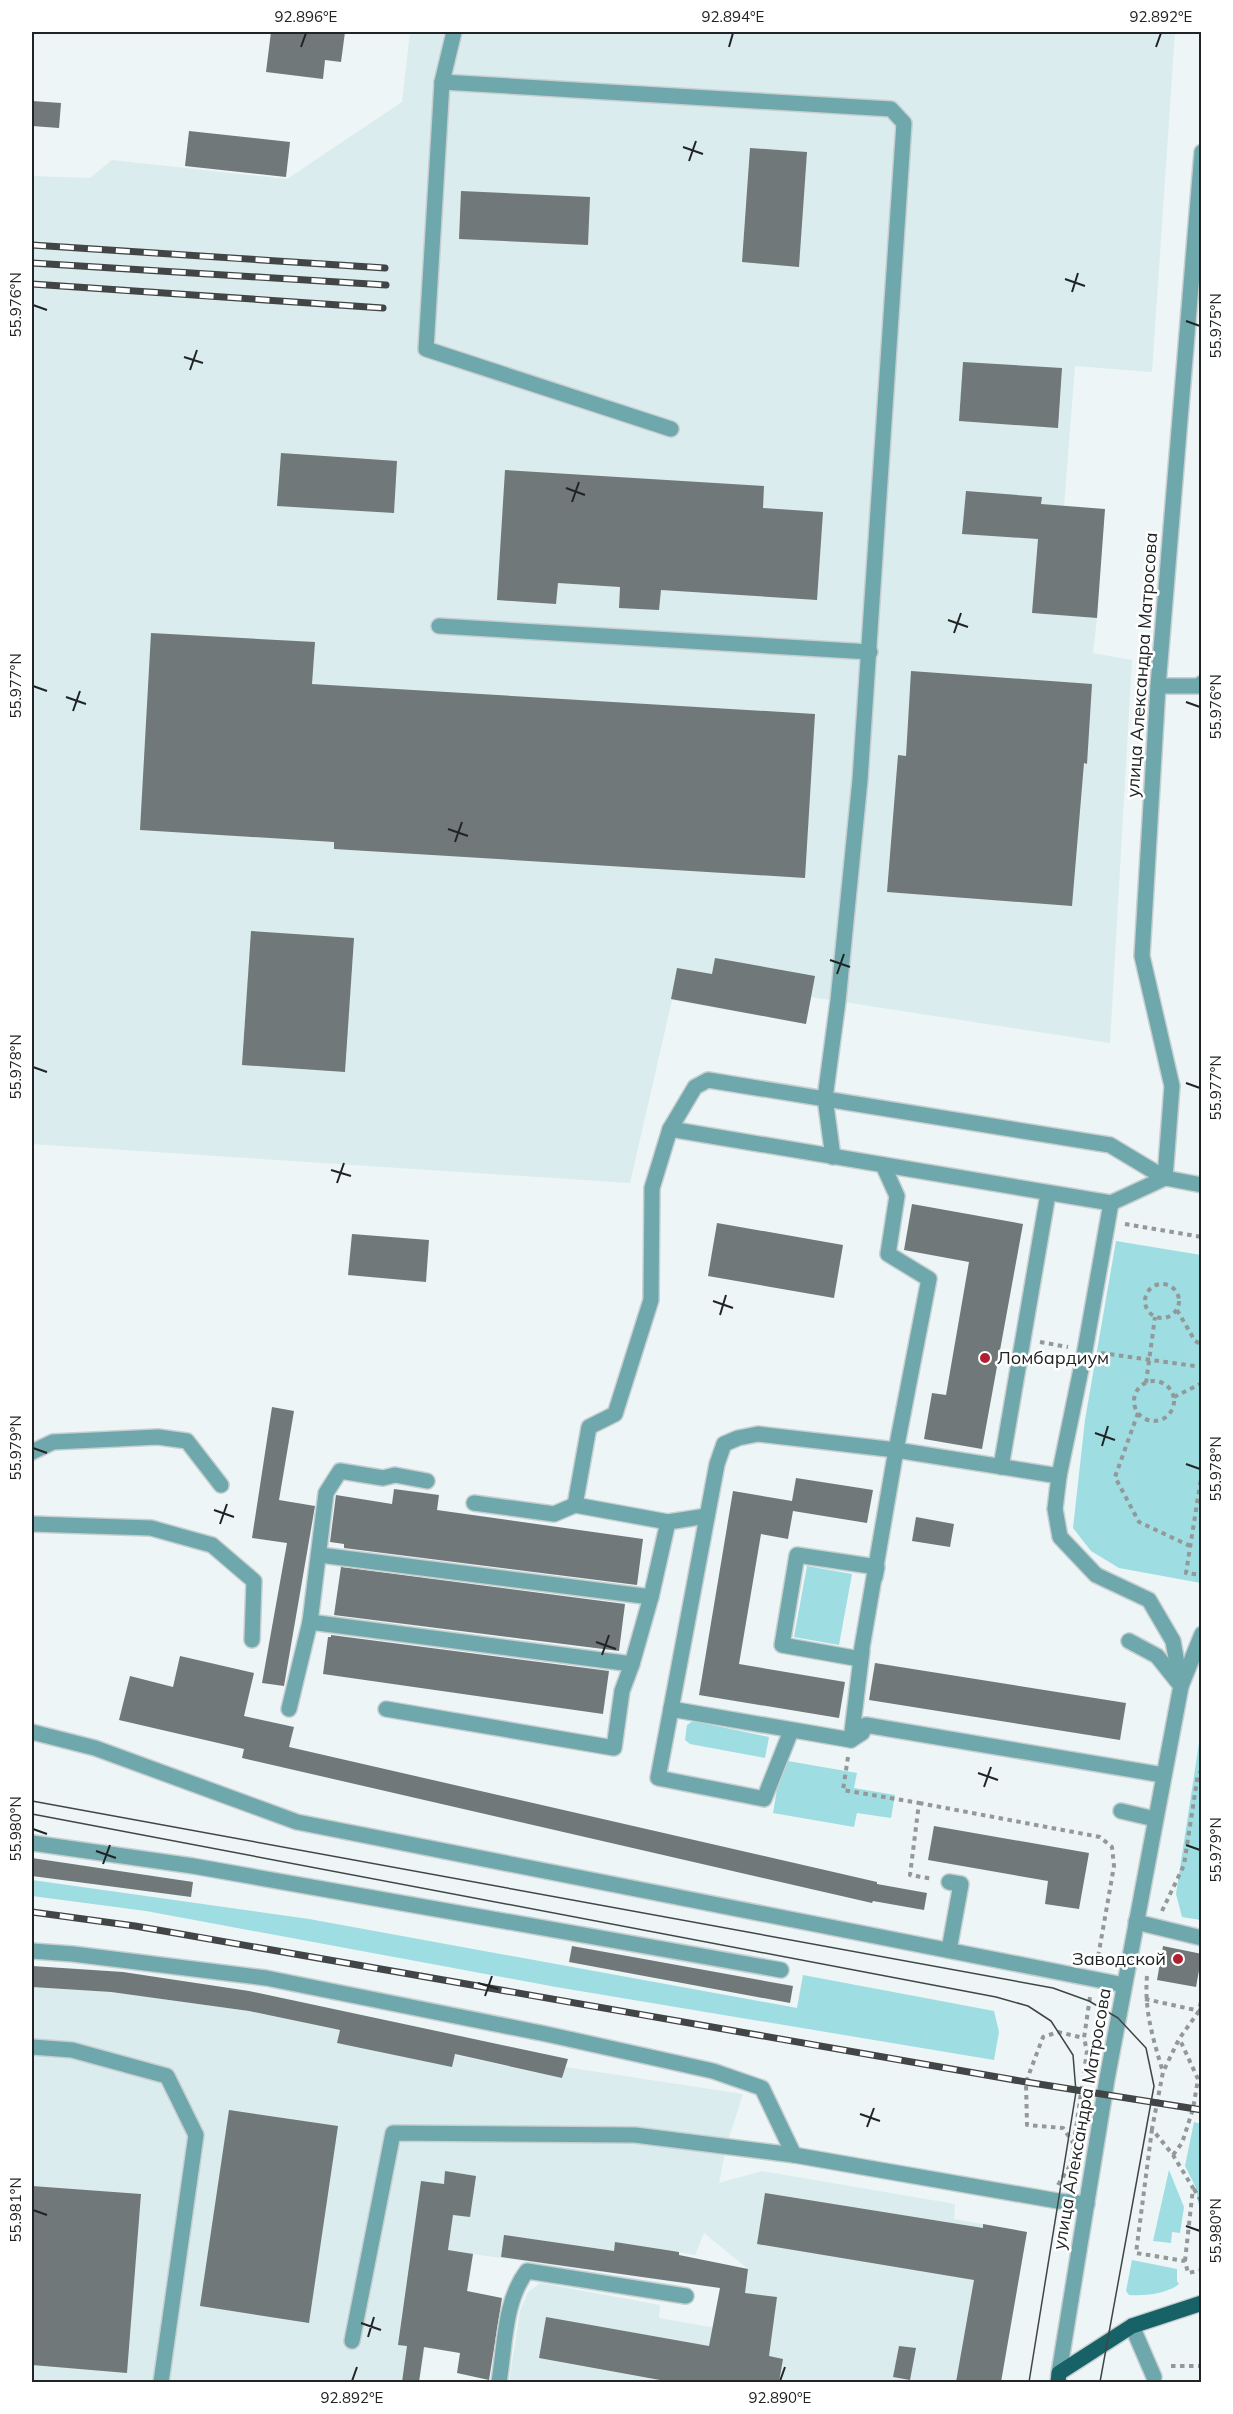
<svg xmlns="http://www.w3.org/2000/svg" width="1233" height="2414" font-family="Mulish,sans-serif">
<rect width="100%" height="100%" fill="#edf5f6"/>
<g fill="#daeced">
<polygon points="410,32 1175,32 1152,372 1075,366 1064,506 1033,613 1097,618 1093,653 1132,660 1110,1043 811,997 806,1024 672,1000 630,1183 32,1144 32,176 90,178 112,160 287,179 402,102"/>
<polygon points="32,1987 111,1992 249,2011 562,2078 565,2067 743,2094 726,2147 719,2183 762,2171 955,2204 954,2219 1027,2232 1001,2382 509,2382 520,2311 528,2292 540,2283 660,2305 659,2318 739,2332 748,2269 704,2233 695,2255 679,2252 675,2282 473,2254 460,2353 425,2348 419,2382 32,2382"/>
</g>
<g fill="#9edde2">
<polygon points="1116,1241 1201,1255 1201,1583 1119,1568 1091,1551 1073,1528 1085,1420"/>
<polygon points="807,1566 852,1574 839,1645 794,1637"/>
<polygon points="693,1721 769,1737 765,1758 690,1744 685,1740 687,1725"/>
<polygon points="1201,1730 1202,1920 1201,1920 1182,1917 1176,1894"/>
<polygon points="782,1760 857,1773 854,1788 895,1795 891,1818 857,1813 854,1827 773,1813"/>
<polygon points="32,1880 309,1919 797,2008 803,1975 994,2011 999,2032 994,2060 556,1987 146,1911 32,1896"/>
<polygon points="1194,2122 1201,2124 1201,2218 1196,2188 1185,2166"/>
<polygon points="1169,2170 1184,2207 1180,2233 1172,2232 1171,2243 1153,2241"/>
<path d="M1132 2260 1177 2269V2281L1179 2284C1167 2294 1144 2296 1129 2295L1126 2291Z"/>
</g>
<g fill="#717879">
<polygon points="271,32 345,32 341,62 325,60 323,79 266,72"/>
<polygon points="32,101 61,103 59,128 32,126"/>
<polygon points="189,131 290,142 286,177 185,166"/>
<polygon points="750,148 807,152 799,267 742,262"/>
<polygon points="461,191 590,197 588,245 459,239"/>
<polygon points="963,362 1062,368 1058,428 959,421"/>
<polygon points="281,453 397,461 394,513 277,506"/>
<polygon points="505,470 764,486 763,508 823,512 817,600 661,590 659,610 619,608 620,587 558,583 556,604 497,600"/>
<polygon points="966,491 1042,497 1041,504 1105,509 1097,618 1032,613 1038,539 962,534"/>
<polygon points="151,633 315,642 312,684 815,714 805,878 334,849 334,842 140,830"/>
<polygon points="911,671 1092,684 1087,764 1084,763 1072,906 887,892 898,755 906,756"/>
<polygon points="251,931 354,938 345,1072 242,1065"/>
<polygon points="715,958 815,976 806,1024 671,999 677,968 712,974"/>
<polygon points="912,1204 1023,1224 982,1449 924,1439 932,1393 946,1395 969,1262 904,1250"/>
<polygon points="717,1223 843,1245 834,1298 708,1276"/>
<polygon points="352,1234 429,1240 426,1282 348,1275"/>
<polygon points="272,1407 294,1411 279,1500 315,1506 284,1686 262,1683 287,1543 252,1538"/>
<polygon points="796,1478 873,1490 867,1523 793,1511 788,1539 761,1534 739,1664 845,1682 839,1718 699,1695 733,1491 792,1501"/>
<polygon points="394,1489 439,1495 437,1510 643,1539 637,1585 344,1548 344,1544 330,1542 336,1495 392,1504"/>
<polygon points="916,1517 954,1524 950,1547 912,1541"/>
<polygon points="341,1567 625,1604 619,1651 334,1615"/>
<polygon points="331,1635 609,1671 603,1714 323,1674 328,1637 331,1637"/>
<polygon points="180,1656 254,1673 244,1716 294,1727 289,1747 877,1882 877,1884 927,1893 924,1910 873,1901 872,1903 242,1758 244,1749 119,1720 130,1676 173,1687"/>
<polygon points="875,1663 1126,1703 1120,1740 869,1700"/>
<polygon points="934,1826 1089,1853 1079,1909 1045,1904 1048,1881 928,1860"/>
<polygon points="32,1858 193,1882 191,1897 32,1876"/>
<polygon points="572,1946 793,1986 790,2003 569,1962"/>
<polygon points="1163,1946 1202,1954 1196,1987 1157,1980"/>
<polygon points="32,1966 123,1972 249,1991 568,2059 562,2078 455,2054 452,2067 337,2043 340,2030 249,2011 111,1992 32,1987"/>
<polygon points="229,2110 338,2126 309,2323 200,2306"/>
<polygon points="445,2171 476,2176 470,2217 453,2215 448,2250 473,2254 467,2291 502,2298 489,2380 457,2373 460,2353 424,2347 419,2382 402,2382 407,2346 398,2345 421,2181 444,2184"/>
<polygon points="32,2186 141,2194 127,2373 32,2365"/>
<polygon points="765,2193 983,2228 983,2224 1027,2232 1001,2382 956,2382 974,2280 757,2244"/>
<polygon points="504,2235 614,2251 615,2242 679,2252 679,2255 748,2269 745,2293 777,2297 769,2356 783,2359 779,2382 671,2382 539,2358 546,2317 709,2346 720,2288 501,2257"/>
<polygon points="899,2346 916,2348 910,2380 893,2377"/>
</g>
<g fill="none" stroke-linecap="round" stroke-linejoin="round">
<defs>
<g id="minor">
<polyline points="454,32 442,82 426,349 671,429"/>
<polyline points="442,82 891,109 904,123 860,780 838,1001 825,1098 833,1157"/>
<polyline points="439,626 870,652"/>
<polyline points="1158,686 1199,686 1202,683"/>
<polyline points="1165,1178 1172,1086 1142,956 1158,686 1202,152"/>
<polyline points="1202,1185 1165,1178 1111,1203 1085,1350 1059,1476 1055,1509 1060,1537 1096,1575 1149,1600 1173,1641 1181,1686 1202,1634"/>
<polyline points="1111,1203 670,1129 695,1087 708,1080 1110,1145 1165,1178"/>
<polyline points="32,1452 53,1442 158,1437 187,1441 221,1485"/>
<polyline points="1001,1467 1048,1194"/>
<polyline points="1059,1476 896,1450 758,1434 738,1438 724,1444 717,1464 671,1709 851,1740 862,1733 866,1725 1163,1775"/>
<polyline points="427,1481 395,1475 383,1478 340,1471 326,1493 310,1622 632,1664"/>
<polyline points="474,1503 554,1514 575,1505"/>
<polyline points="668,1522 575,1505 589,1427 615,1414 651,1300 652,1188 670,1129"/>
<polyline points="32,1524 151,1528 212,1545 254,1581 252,1640"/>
<polyline points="320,1555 651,1597"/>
<polyline points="860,1659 896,1450 929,1279 888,1254 897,1196 883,1165"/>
<polyline points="860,1659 782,1645 797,1555 877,1567 875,1577"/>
<polyline points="289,1709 310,1622"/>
<polyline points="386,1709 614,1748 622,1691 632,1664 651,1597 668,1522 707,1516"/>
<polyline points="671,1709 658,1778 764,1799 791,1731"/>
<polyline points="32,1732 95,1748 297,1822 1124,1985"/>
<polyline points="851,1740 862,1651"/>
<polyline points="1121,1811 1155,1819"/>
<polyline points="32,1843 193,1866 781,1970"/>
<polyline points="949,1882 961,1884 949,1950"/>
<polyline points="1136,1922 1202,1938"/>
<polyline points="32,1951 73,1954 266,1978 546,2034 713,2071 762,2088 794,2155"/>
<polyline points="32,2047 72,2050 167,2076 196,2135 161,2382"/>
<polyline points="1132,2326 1154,2377"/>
<polyline points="352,2341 393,2133 635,2135 794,2155 1058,2201 1087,2204"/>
<polyline points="1059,2373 1107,2079 1181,1686 1157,1656 1129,1641"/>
<path d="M499 2382C505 2346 504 2301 527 2271L686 2296"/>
</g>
<polyline id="major" points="1058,2382 1059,2373 1132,2326 1202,2303"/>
</defs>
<use href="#minor" stroke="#c8cfd0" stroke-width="18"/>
<use href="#major" stroke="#c8cfd0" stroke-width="18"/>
<g stroke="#939899" stroke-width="4" stroke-dasharray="4.5 4.5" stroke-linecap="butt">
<polyline points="1125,1224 1202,1237"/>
<circle cx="1162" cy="1301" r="17"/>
<polyline points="1177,1310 1195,1341 1202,1345"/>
<polyline points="1040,1342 1068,1347"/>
<polyline points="1101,1353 1202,1367"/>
<circle cx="1154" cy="1401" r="20"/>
<polyline points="1146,1383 1155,1317"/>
<polyline points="1174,1397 1202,1383"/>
<polyline points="1138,1413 1115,1477 1139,1522 1190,1546"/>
<polyline points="1202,1472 1186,1573 1202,1575"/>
<polyline points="848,1757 843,1790 919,1803 910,1875 933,1879"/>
<polyline points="919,1803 1100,1837 1112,1847 1114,1866 1097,1963"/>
<polyline points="1162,1911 1184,1865 1198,1774 1202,1771"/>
<path d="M1147 1976C1144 2010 1153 2039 1163 2072"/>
<polyline points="1145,1999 1200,2011"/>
<polyline points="1152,2129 1136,2253 1185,2261 1188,2273 1202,2270"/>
<polyline points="1074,2144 1063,2128 1027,2125 1026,2082 1043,2037 1058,2032 1084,2038"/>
<polyline points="1173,2155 1182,2143 1193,2109 1198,2079 1180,2040"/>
<polyline points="1058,2185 1071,2164 1087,2051 1084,2038 1090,1997"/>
<polyline points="1194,2189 1202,2203"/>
<polyline points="1185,2261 1193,2188 1173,2155 1152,2129 1163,2072 1179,2039 1199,2011 1202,1997"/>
<polyline points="1171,2366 1202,2366"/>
</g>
<use href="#minor" stroke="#6ea8ac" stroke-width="15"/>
<use href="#major" stroke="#176266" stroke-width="15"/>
<g stroke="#414545" stroke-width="1.5">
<polyline points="32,1801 1053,1988 1089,2001 1118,2018 1146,2048 1154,2086 1100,2382"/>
<polyline points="32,1814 996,1997 1028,2006 1051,2021 1073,2055 1076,2092 1029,2382"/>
</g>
<defs>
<g id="rail">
<polyline points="32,245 385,268"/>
<polyline points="32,263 386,285"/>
<polyline points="32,284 383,308"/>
<polyline points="32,1912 135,1926 1026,2082 1202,2110"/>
</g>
</defs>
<use href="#rail" stroke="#414545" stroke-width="7"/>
<use href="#rail" stroke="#fff" stroke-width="4.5" stroke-dasharray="14" stroke-linecap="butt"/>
</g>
<path fill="none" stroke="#212424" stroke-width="2" d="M301 47 306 33M729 47 733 33M1156 47 1161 33M683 147 703 154M689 161 696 141M1065 279 1085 286M1072 292 1078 273M33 305 47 310M1186 321 1200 326M184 357 203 363M190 370 197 350M566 488 585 495M572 502 579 482M948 620 968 627M954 633 961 613M33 686 47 691M66 697 86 704M1186 702 1200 707M73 711 80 691M448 829 468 836M455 842 462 822M830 960 850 967M837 974 844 954M33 1067 47 1072M1186 1083 1200 1088M331 1170 351 1176M337 1183 344 1163M713 1301 733 1308M720 1315 726 1295M1095 1433 1115 1440M1102 1446 1108 1426M33 1448 47 1453M1186 1464 1200 1469M214 1510 234 1517M220 1524 227 1504M596 1642 616 1649M602 1655 609 1635M978 1773 998 1780M984 1787 991 1767M33 1829 47 1834M1186 1845 1200 1850M96 1851 116 1858M103 1864 110 1845M478 1983 498 1989M485 1996 492 1976M860 2114 880 2121M867 2127 874 2108M33 2210 47 2215M1186 2226 1200 2231M361 2323 381 2330M368 2337 374 2317M352 2381 357 2367M780 2381 785 2367"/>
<g fill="#b21f31" stroke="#fff" stroke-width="2">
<circle cx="985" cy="1358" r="6"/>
<circle cx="1178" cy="1959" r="6"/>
</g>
<g text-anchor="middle" stroke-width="5" stroke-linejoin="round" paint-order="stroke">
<g font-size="18" fill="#212424" stroke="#fff">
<text transform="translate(1142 665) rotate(-86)" y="6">улица Александра Матросова</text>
<text transform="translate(1082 2119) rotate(-80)" y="6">улица Александра Матросова</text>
</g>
<g font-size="18" fill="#212424" stroke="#fff" text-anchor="start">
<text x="997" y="1364">Ломбардиум</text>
<text x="1166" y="1965" text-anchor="end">Заводской</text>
</g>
</g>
<rect width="1233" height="2414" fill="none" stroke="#ffffff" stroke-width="66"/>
<rect x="33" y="33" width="1167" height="2348" fill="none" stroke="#212424" stroke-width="2"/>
<g font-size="15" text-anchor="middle" fill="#212424">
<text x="306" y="22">92.896°E</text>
<text x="733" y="22">92.894°E</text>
<text x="1161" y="22">92.892°E</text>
<text transform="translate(16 305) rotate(-90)" y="5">55.976°N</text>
<text transform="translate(1216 326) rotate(-90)" y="5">55.975°N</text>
<text transform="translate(16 686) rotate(-90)" y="5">55.977°N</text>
<text transform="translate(1216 707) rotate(-90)" y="5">55.976°N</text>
<text transform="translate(16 1067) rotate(-90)" y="5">55.978°N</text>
<text transform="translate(1216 1088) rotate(-90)" y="5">55.977°N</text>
<text transform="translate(16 1448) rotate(-90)" y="5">55.979°N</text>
<text transform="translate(1216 1469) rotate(-90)" y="5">55.978°N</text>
<text transform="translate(16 1829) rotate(-90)" y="5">55.980°N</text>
<text transform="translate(1216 1850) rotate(-90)" y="5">55.979°N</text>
<text transform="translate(16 2210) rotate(-90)" y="5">55.981°N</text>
<text transform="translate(1216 2231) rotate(-90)" y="5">55.980°N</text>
<text x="352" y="2403">92.892°E</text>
<text x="780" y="2403">92.890°E</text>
</g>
</svg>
